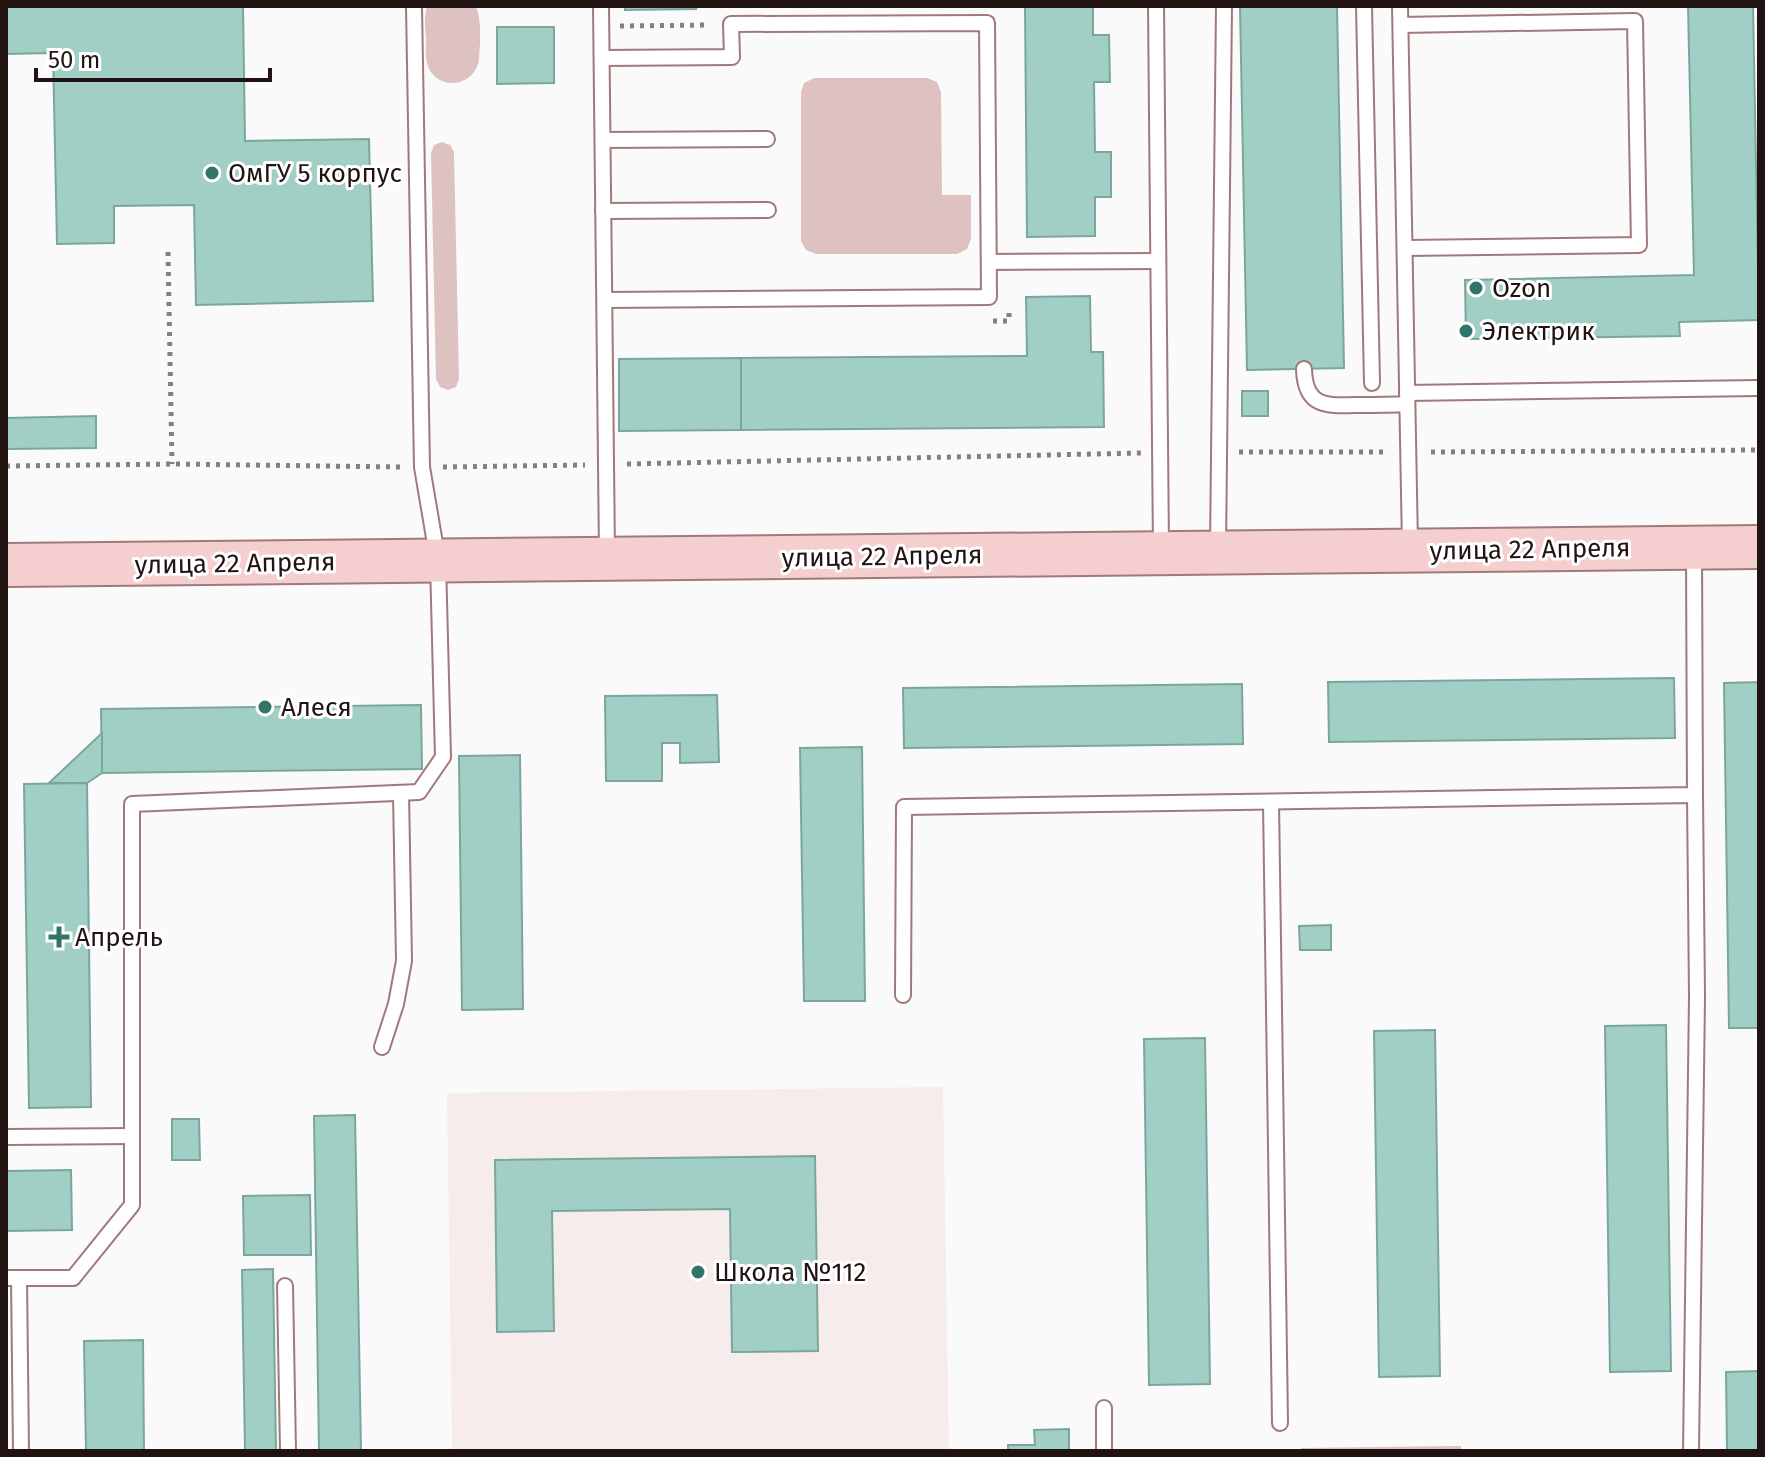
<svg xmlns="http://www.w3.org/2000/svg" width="1765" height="1457" font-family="'Fira Sans',sans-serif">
<rect width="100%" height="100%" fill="#fafafa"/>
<polygon fill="#f7ecec" points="943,1087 949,1451 452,1451 447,1093"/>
<g fill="#dec2c1">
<path d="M427 6 476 7C481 19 480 31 480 44 479 53 480 62 476 69 464 90 433 87 427 63 425 56 426 45 426 38 425 27 424 16 427 6Z"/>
<polygon points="814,78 927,78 937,82 941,92 942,195 971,195 971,239 967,249 957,254 816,254 806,250 801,241 801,92 804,83"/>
<polygon points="442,142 450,145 454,152 459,379 456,387 448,390 440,387 436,379 431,153 434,145"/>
<polygon points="1461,1446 1461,1451 1301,1451 1301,1448"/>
</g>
<g fill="#a2cfc5" stroke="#7aa69c" stroke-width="2">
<polygon points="6,6 243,6 245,141 369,139 373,301 196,305 194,205 114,206 114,243 57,244 53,53 6,54"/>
<polygon points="625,6 696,6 696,9 625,10"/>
<polygon points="1025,6 1093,6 1093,35 1109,35 1110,82 1094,82 1095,152 1111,152 1111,197 1095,197 1095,236 1027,237"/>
<polygon points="1240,6 1337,6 1344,368 1247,370"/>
<polygon points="1688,6 1753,6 1759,320 1679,322 1680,336 1466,339 1465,280 1694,275"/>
<polygon points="497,27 554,27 554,83 497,84"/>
<polygon points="1090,296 1091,352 1103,352 1104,427 741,430 741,358 1027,356 1026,297"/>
<polygon points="741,358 741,430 619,431 619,359"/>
<rect x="1242" y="391" width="26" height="25"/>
<polygon points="96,416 96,448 6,449 6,418"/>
<polygon points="1674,678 1675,738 1329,742 1328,682"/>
<polygon points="1759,682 1759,1028 1729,1028 1724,683"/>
<polygon points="1242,684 1243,744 904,748 903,688"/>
<polygon points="717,695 719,762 680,763 680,743 662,743 662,781 606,781 605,696"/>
<polygon points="421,705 422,769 102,773 101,709"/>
<polygon points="102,733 102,773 87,783 49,783"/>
<polygon points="862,747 865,1001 804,1001 800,748"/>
<polygon points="520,755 523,1009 462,1010 459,756"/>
<polygon points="87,783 91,1107 29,1108 24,784"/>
<polygon points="1331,925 1331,950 1300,950 1299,926"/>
<polygon points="1666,1025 1671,1371 1610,1372 1605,1026"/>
<polygon points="1435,1030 1440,1376 1379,1377 1374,1031"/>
<polygon points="1205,1038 1210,1384 1149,1385 1144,1039"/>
<polygon points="355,1115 361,1451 319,1451 314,1116"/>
<polygon points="172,1119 199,1119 200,1160 172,1160"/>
<polygon points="815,1156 818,1351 732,1352 730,1209 552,1211 554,1331 497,1332 495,1160"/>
<polygon points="71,1170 72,1230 6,1231 6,1171"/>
<polygon points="310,1195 311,1255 244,1255 243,1196"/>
<polygon points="273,1269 276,1451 245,1451 242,1270"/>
<polygon points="143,1340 144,1451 86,1451 84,1341"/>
<polygon points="1759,1371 1759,1451 1727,1451 1726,1372"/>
<polygon points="1069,1429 1069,1451 1008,1451 1008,1445 1035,1445 1034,1430"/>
</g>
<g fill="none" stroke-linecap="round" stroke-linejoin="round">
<defs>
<g id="service">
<polyline points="601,6 607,554"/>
<polyline points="1156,6 1161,550"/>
<polyline points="1364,6 1372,383"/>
<polyline points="1400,6 1410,546"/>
<polyline points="1401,25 1635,21 1639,245 1405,248"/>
<polyline points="602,58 732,57 731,24 987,23 989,297 605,300"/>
<polyline points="603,140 767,139"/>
<polyline points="603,211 768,210"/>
<polyline points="989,262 1158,261"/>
<path d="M1304 369C1305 407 1326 406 1356 405 1373 405 1390 405 1407 404"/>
<polyline points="1407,393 1759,388"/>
<polyline points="1218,548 1224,6"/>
<polyline points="1271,802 1280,1423"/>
<polyline points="903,995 904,807 1695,795 1694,550"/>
<polyline points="382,1047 396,1004 404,961 401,793"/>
<polyline points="6,1137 132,1136"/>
<polyline points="6,1278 73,1278 132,1205 132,804 419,792 443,757 438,561 422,467 414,6"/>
<polyline points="19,1278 21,1451"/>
<polyline points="285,1286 288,1451"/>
<polyline points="1104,1408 1104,1451"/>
<polyline points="1691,1451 1697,997 1695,795"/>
</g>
<polyline id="secondary" points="6,565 1759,547"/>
</defs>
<use href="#service" stroke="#a17979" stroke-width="18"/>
<use href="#secondary" stroke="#a17979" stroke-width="46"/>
<g stroke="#877f7f" stroke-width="5" stroke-dasharray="4 6" stroke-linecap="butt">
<polyline points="620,26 710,25"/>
<polyline points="168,252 172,464"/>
<polyline points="993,321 1009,321 1009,307"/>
<polyline points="1239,452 1389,452"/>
<polyline points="1431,452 1759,450"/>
<polyline points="627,464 1141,453"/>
<polyline points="6,466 172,464 401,467"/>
<polyline points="443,467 585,465"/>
</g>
<use href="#service" stroke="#fff" stroke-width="14"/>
<use href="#secondary" stroke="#f5ced0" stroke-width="42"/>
</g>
<g fill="#307569" stroke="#fff" stroke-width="3">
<circle cx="212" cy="173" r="8"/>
<circle cx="1476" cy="288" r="8"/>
<circle cx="1466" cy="331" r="8"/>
<circle cx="265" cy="707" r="8"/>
<path d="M55 925h8v8h8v8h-8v8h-8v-8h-8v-8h8z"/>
<circle cx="698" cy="1272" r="8"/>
</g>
<g text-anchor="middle" stroke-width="6" stroke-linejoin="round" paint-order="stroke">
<g font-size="26" fill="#221313" stroke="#fff" text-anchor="start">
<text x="228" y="182">ОмГУ 5 корпус</text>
<text x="1492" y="297">Ozon</text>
<text x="1482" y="340">Электрик</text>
<text x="281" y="716">Алеся</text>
<text x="75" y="946">Апрель</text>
<text x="714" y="1281">Школа №112</text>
</g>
<g font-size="26" fill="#221313" stroke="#fff">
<text transform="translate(1530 549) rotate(-1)" y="9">улица 22 Апреля</text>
<text transform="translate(882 556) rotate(-1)" y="9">улица 22 Апреля</text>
<text transform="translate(235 563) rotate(-1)" y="9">улица 22 Апреля</text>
</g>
</g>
<rect width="1765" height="1457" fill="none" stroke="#221313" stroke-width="16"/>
<path d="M36 68v12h234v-12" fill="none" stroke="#221313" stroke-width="4"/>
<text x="48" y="68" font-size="24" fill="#221313" stroke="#ffffff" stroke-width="6" paint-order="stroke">50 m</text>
</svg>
